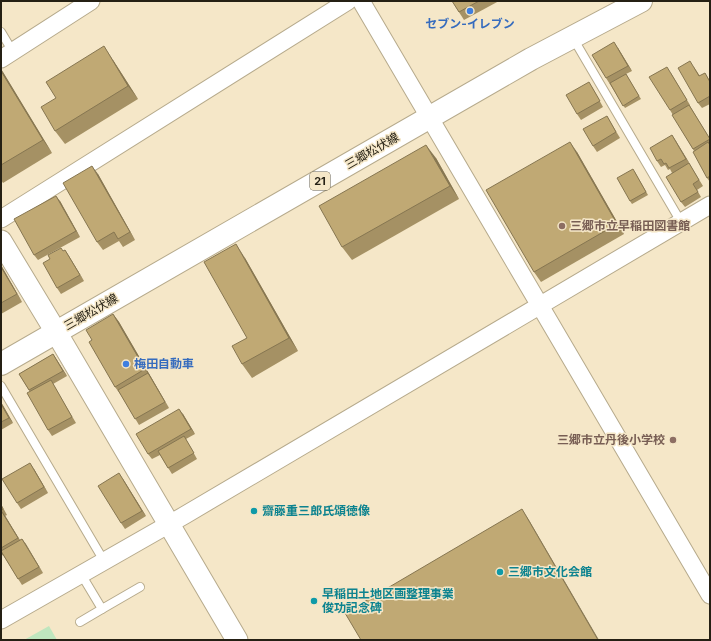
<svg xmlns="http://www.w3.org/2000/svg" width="711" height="641" font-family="Inter,'Noto Sans JP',sans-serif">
<rect width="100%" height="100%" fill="#f5e7c8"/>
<polygon fill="#bfe6be" points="49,626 57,640 24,640"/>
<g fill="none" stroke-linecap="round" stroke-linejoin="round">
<defs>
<g id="service">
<polyline points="1,32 13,52"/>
<polyline points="573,38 681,222"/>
<polyline points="1,386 104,561"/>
<polyline points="81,574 102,609 140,587"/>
<polyline points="80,622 102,609"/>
</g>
<g id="minor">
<polyline points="361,1 710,595"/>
<polyline points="1,59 91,1"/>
<polyline points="1,219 348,1"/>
<polyline points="1,620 185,515 710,205"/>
</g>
<polyline id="tertiary" points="1,241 56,332 237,640"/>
<polyline id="primary" points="1,364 531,59 641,1"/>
</defs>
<use href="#service" stroke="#b6aa8c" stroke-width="10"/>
<use href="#minor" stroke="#b6aa8c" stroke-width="19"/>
<use href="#tertiary" stroke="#b6aa8c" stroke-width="23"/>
<use href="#primary" stroke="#b6aa8c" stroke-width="24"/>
<use href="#service" stroke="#fff" stroke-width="8"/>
<use href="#minor" stroke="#fff" stroke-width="17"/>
<use href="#tertiary" stroke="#fff" stroke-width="21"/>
<use href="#primary" stroke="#fff" stroke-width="22"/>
</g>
<g fill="#a59164">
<polygon points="452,1 499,1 464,20"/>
<polygon points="618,48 632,71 626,74 641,99 625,108 606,78"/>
<polygon points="113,60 138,99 65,144 55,131 56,98"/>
<polygon points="694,67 700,76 705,73 710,81 710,104 702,108 698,103"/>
<polygon points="1,69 52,153 3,183 1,180"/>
<polygon points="671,73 690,105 690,106 710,139 710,182 707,178 694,151 670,110"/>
<polygon points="592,87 603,107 581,120 577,114"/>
<polygon points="607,116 620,138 597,152 593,146"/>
<polygon points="672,135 703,186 697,190 701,197 685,207 681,202 672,173 670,169 668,170 665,165 661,167 657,161"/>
<polygon points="577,152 624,234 541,282 534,272"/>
<polygon points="436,158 459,199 352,260 342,247"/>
<polygon points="635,172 648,195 632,204 630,201"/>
<polygon points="98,174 135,240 123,247 119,241 103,250 97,242"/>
<polygon points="60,201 80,237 38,260 34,255"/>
<polygon points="65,250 84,281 61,294 57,288 64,251"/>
<polygon points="245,258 298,351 252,378 242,364 247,338"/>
<polygon points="1,265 22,302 1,314"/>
<polygon points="113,314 119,322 169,408 139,425 121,395 115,387 92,340"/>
<polygon points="53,354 67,376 53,384 76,423 52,436 48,430 30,392 19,374"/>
<polygon points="1,402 13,423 1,430"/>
<polygon points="183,414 195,434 186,439 197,459 172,474 160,455 152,459 148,454"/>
<polygon points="34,469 48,493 21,509 17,503"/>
<polygon points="123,479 146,516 125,529 121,523"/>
<polygon points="1,504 7,515 5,516 20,540 22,539 43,573 22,585 3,555 1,556"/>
</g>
<g fill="#867651">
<polygon points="614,42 618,48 632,71 628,66"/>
<polygon points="104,46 113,60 138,99 128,86"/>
<polygon points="1,69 3,72 52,153 43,140 1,71"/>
<polygon points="672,135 676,141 690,164 686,159"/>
<polygon points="570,142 577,152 624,234 617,224"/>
<polygon points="426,145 436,158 459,199 450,186"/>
<polygon points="92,166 98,174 135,240 130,232"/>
<polygon points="56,196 60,201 80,237 76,231"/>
<polygon points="236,244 245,258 298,351 289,338"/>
<polygon points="65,250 69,256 84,281 80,275"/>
<polygon points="1,265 22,302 17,294 1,267"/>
<polygon points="113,314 119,322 169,408 145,369"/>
<polygon points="53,354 57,360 67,376 63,371"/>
<polygon points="1,402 13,423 9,418 1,404"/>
<polygon points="179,409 183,414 195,434 191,429"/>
<polygon points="30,463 34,469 48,493 44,487"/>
<polygon points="119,473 123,479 146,516 142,511"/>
<polygon points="522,509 529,520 599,640 598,640"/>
<polygon points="2,512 6,517 22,544 18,538"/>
<polygon points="22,539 26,544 43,573 39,567"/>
</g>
<g fill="#c0a974" stroke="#867651">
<polygon points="452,1 479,1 459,12"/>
<polygon points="614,42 628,66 606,78 592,55"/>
<polygon points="104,46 128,86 55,131 41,107 56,98 46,82"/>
<polygon points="690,61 699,76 705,73 710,82 710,96 698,103 678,68"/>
<polygon points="667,67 687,100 670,110 649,77"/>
<polygon points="1,71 43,140 1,165"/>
<polygon points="626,74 639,96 623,106 610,83"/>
<polygon points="589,82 600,101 577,114 566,95"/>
<polygon points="689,105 710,139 693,149 672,115"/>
<polygon points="607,116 616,132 593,146 583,129"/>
<polygon points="672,135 686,159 669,168 666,163 664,164 661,159 657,161 650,148"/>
<polygon points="570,142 617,224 534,272 486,190"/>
<polygon points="708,142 710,145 710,176 707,178 693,152"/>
<polygon points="426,145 450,186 342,247 319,206"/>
<polygon points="689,163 699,180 693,184 698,192 681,202 666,177"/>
<polygon points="92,166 130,232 118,239 114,232 97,242 63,183"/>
<polygon points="633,169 646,192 630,201 617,178"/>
<polygon points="56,196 76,231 34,255 14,219"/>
<polygon points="236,244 289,338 242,364 232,346 247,338 204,262"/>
<polygon points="61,248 63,251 65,250 80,275 57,288 43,263 50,259 48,255"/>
<polygon points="1,267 17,294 1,303"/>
<polygon points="113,314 145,369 115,387 89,342 92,340 86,330"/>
<polygon points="53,354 63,371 29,390 19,374"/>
<polygon points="148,373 165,402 135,419 118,390"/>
<polygon points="51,380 72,417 48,430 27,393"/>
<polygon points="1,404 9,418 1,422"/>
<polygon points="179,409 191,429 148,454 136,434"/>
<polygon points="184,436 194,453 168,468 158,451"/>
<polygon points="30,463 44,487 17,503 2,479"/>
<polygon points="119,473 142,511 121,523 98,486"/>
<polygon points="1,505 3,509 1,511"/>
<polygon points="522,509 598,640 361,640 345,613"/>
<polygon points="2,512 18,538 1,548 1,513"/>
<polygon points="22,539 39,567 18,579 1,551"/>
</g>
<g fill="#3f7fe0" stroke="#f5e7c8" stroke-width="1.5">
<circle cx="470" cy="11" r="4"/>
<circle cx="126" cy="364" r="4"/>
</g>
<g fill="#8d6e63" stroke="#f5e7c8" stroke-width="1.5">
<circle cx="562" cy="226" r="4"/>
<circle cx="673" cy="440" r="4"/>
</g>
<g fill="#0f9aa8" stroke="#f5e7c8" stroke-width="1.5">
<circle cx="254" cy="511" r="4"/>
<circle cx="500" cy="572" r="4"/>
<circle cx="314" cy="601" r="4"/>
</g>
<g text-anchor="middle" stroke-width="3" stroke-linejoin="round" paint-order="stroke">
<rect fill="#f5e7c8" stroke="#635c4a" stroke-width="1" x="310" y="172" width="20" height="18" rx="3"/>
<g font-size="11" font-weight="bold" fill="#252014">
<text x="320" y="185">21</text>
</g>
<g font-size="12" font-weight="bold" fill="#366cbe" stroke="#f5e7c8">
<text x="470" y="28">セブン-イレブン</text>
<text x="134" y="368" text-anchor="start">梅田自動車</text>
</g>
<g font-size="12" fill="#252014" stroke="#f5e7c8">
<text transform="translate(372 151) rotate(-30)" y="4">三郷松伏線</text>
<text transform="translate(91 312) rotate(-30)" y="4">三郷松伏線</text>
</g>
<g font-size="12" font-weight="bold" fill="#785e54" stroke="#f5e7c8" text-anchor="start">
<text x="570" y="230">三郷市立早稲田図書館</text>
<text x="665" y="444" text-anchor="end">三郷市立丹後小学校</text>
</g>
<g font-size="12" font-weight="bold" fill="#0d838f" stroke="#f5e7c8" text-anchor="start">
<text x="262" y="515">齋藤重三郎氏頌徳像</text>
<text x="508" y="576">三郷市文化会館</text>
<text x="322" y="598">早稲田土地区画整理事業<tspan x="322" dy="14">俊功記念碑</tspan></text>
</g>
</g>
<rect width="711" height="641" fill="none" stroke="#252014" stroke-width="4"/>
</svg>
